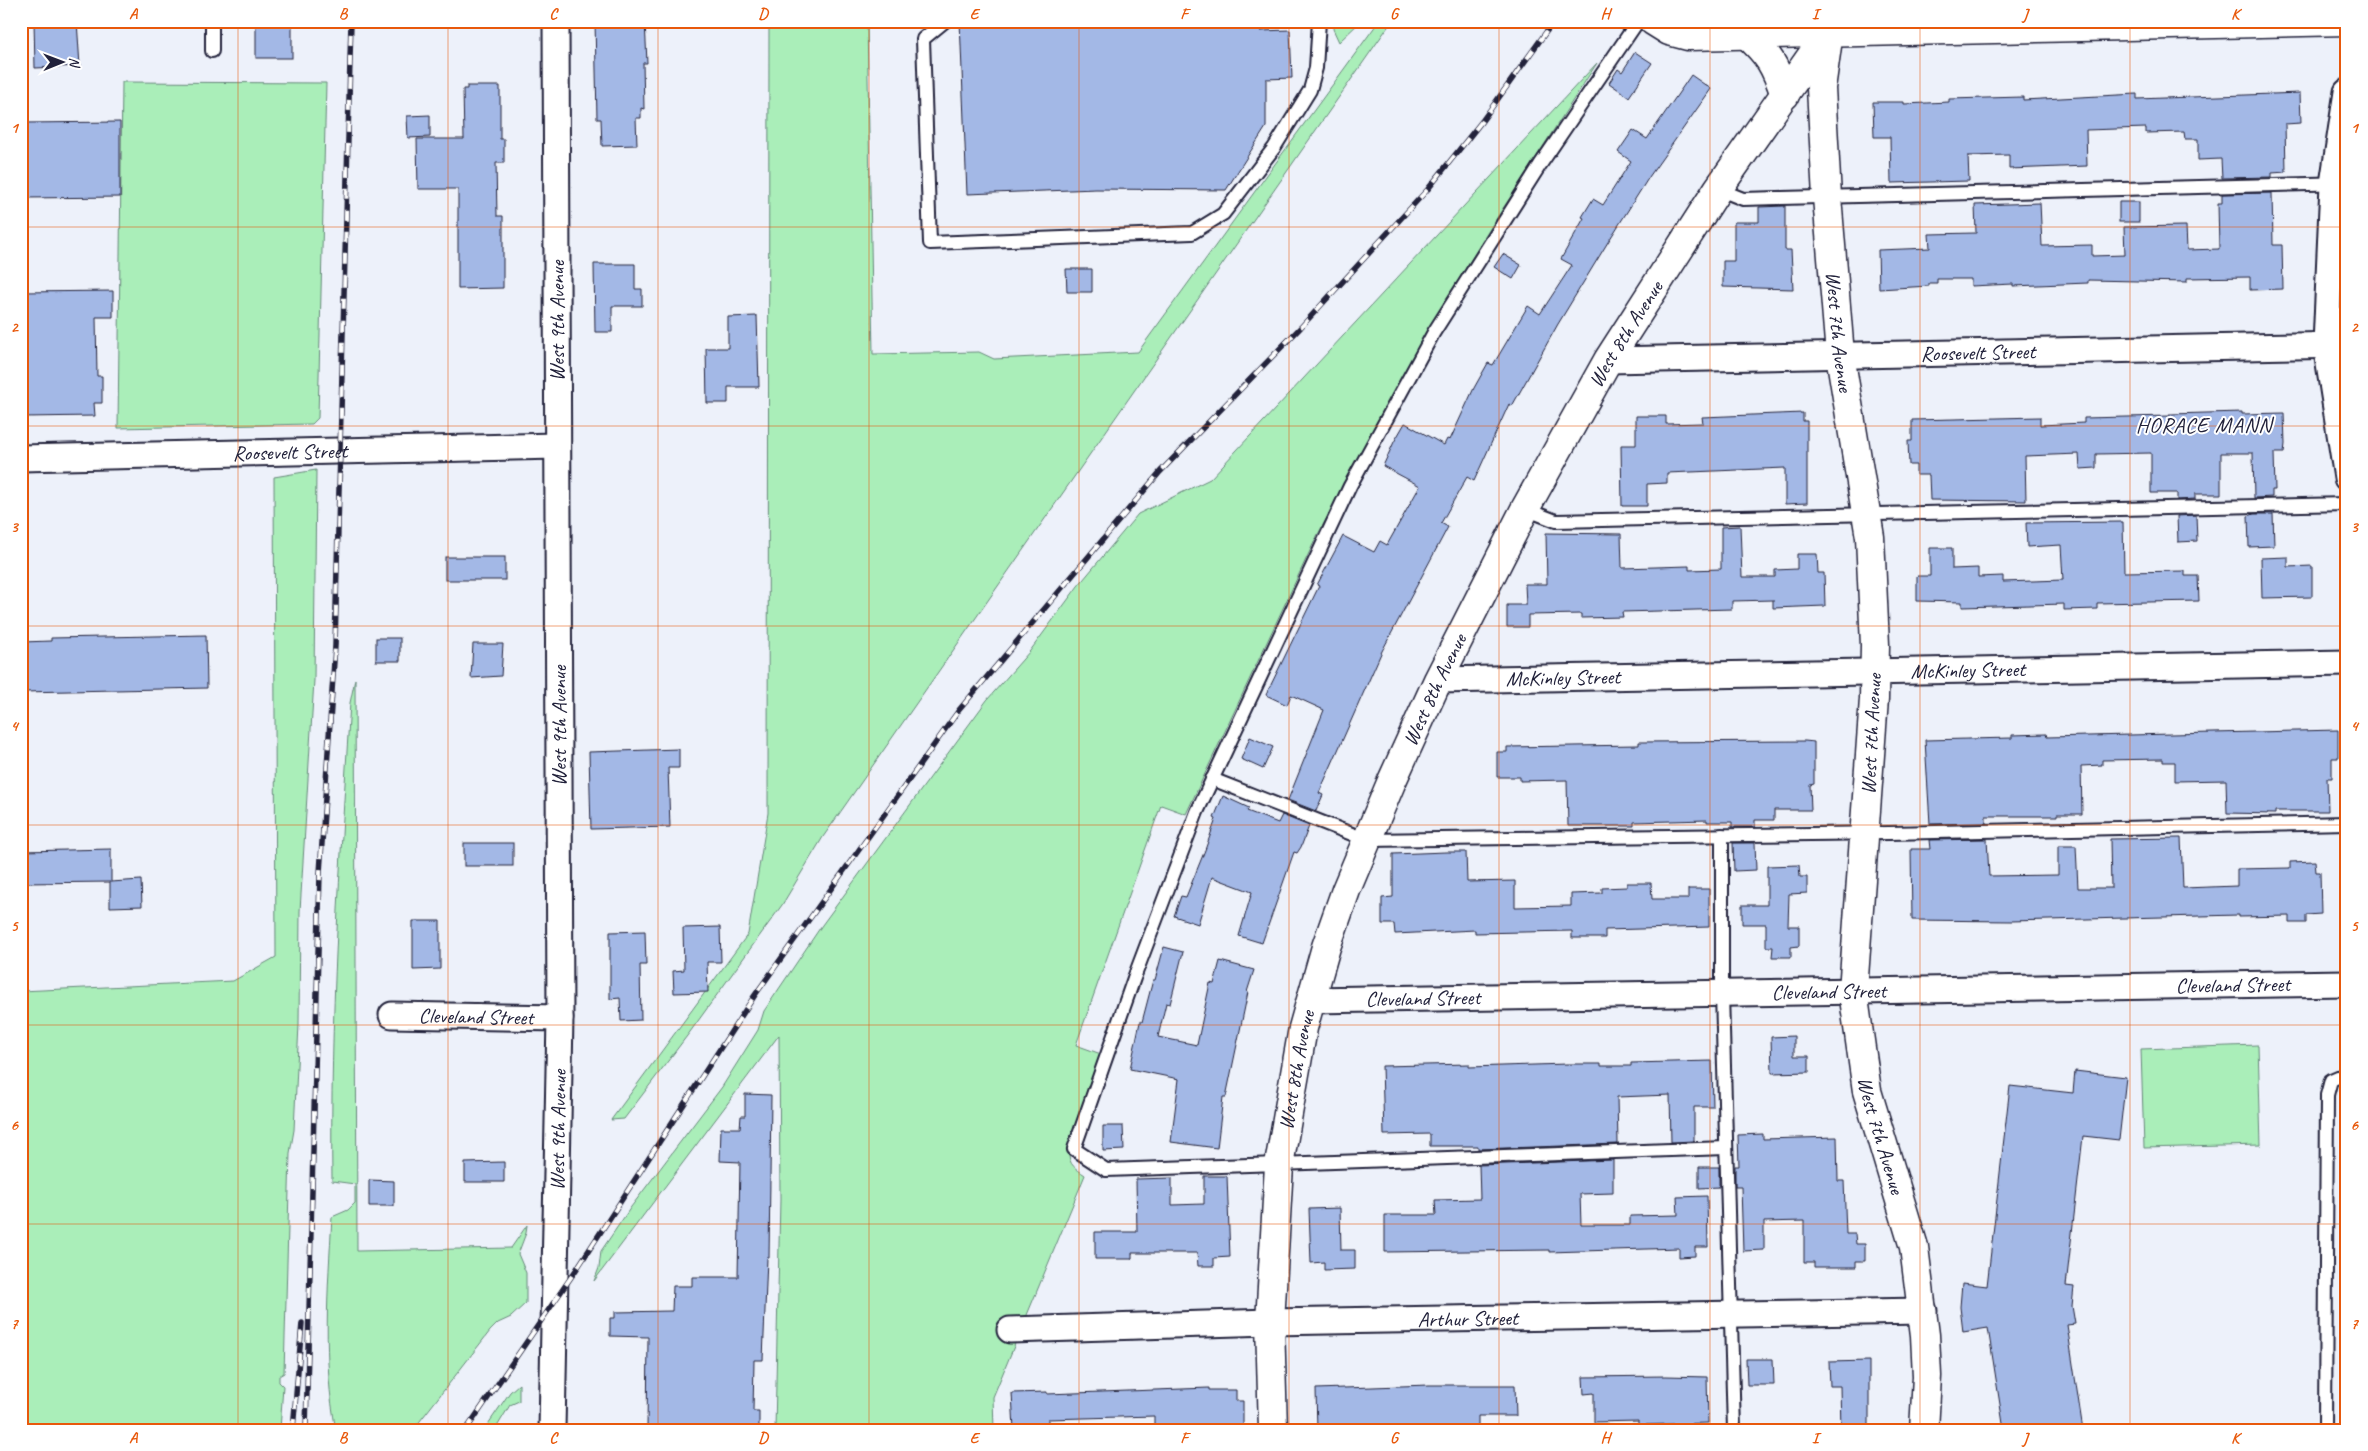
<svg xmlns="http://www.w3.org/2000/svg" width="2368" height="1451" font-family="Caveat,sans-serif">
<rect width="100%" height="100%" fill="#edf1fa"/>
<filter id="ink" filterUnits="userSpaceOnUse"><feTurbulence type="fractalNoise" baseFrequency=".02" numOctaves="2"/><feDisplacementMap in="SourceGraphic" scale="10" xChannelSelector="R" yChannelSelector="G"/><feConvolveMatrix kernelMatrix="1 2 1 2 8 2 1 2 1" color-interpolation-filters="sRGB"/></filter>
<g filter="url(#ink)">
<g fill="#aaeeb9" stroke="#66887a">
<polygon points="769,21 867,21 873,354 979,352 994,359 1138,352 1379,21 1392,21 823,837 782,905 690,1032 624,1119 611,1120 748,934 768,813"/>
<polygon points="1336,21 1361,21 1339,42 1333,29"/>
<path d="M1597 63 1491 227 1429 328 1316 538 1186 814 1161 805 1076 1045 1101 1054 1069 1153C1069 1165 1075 1168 1085 1175L993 1397 994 1430H775L780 1199 779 1035 594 1281 599 1268 601 1251 631 1207 722 1087 758 1030 764 1011 822 925 987 700 1030 651 1078 586 1138 514 1210 479Z"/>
<polygon points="122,82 326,83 318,418 312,424 118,428"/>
<polygon points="316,470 314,680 300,911 299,1024 294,1130 290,1153 284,1373 279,1376 279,1382 283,1386 280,1430 21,1430 21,991 233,981 276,957 274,477"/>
<path d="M355 679 357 1251 511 1248 527 1225 526 1233 518 1254 526 1273V1303L511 1317 498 1323 490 1331 413 1430H336C322 1360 328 1288 332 1217L348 1210 355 1203V1184L332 1181C330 1021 340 863 350 703Z"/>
<polygon points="2258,1045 2261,1145 2144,1148 2141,1049"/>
<polygon points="519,1384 519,1401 510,1405 495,1430 484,1430 510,1392"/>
</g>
<g fill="#a3b8e6" stroke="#22223b">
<polygon points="34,21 77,21 80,66 35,68"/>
<rect x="256" y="21" width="36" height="37"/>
<polygon points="595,21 645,21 647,63 643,63 644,109 641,108 641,118 636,118 637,145 602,146 601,119 597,119"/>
<polygon points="960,21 1271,21 1260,31 1290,30 1292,78 1266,79 1266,127 1226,190 1096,189 967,194"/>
<polygon points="1635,52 1652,63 1629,97 1609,83 1618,69 1622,72"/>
<polygon points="1691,75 1711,89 1649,177 1608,242 1558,324 1512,406 1509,404 1474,481 1467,477 1441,523 1448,527 1382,651 1319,793 1323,795 1316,811 1288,800 1324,710 1291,695 1287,705 1266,695 1319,586 1317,585 1343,536 1374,552 1380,541 1387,545 1420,486 1383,466 1394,442 1405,423 1444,445 1447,439 1450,440 1474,388 1488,363 1493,365 1528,306 1540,314 1572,265 1561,259 1584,218 1582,217 1593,199 1603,205 1631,161 1618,152 1633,130 1647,139"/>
<polygon points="467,86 500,86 500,139 504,139 504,163 496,163 497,216 503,216 503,288 458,289 458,189 418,189 417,139 464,139 463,89 467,89"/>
<polygon points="2300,93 2301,123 2285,124 2286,172 2272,173 2272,177 2222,178 2221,159 2198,160 2198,139 2185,139 2184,132 2146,133 2146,128 2086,130 2087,166 2009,169 2009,155 1968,156 1969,181 1891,183 1890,137 1874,137 1873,102 1904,102 1904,104 1949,102 1949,99 2023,97 2023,100 2137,94 2137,99"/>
<polygon points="430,115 430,137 408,138 407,116"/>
<polygon points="120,122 120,197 25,198 24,123"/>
<polygon points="2272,193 2273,245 2282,245 2283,289 2250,290 2250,277 2187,278 2187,282 2088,280 2088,283 2013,286 2013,284 1971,286 1971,279 1937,279 1937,283 1929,283 1929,286 1879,289 1878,250 1930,248 1929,234 1976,233 1975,205 2040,203 2042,246 2092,245 2092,256 2125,255 2124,227 2186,226 2187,250 2219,249 2218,203 2222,203 2222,194"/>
<rect x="2119" y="202" width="20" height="20"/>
<polygon points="1785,206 1785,250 1791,250 1793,289 1723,287 1723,261 1734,261 1734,222 1759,222 1759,207"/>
<polygon points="1503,254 1521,265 1513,279 1494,267"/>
<polygon points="594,264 635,264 635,289 642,289 642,306 612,306 612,332 595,332"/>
<polygon points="1066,269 1092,269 1092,292 1067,292"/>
<polygon points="113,291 113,317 96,317 97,376 102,376 102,403 94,403 95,416 24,417 22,292"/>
<polygon points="757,316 759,387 728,387 728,403 707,403 706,348 728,348 728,317"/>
<polygon points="2242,412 2242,414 2284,413 2285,444 2284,453 2274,453 2275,490 2272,490 2272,497 2254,498 2253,453 2221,453 2221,494 2195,494 2195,499 2177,500 2177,493 2151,493 2151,453 2096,454 2096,468 2080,469 2079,454 2025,456 2026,501 1930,500 1929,475 1916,475 1916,465 1909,465 1908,441 1912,441 1912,420 2040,417 2040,425 2084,423 2084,418 2170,416 2170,414"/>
<polygon points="1803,413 1803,421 1807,421 1807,503 1785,504 1785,468 1667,473 1667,483 1647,484 1647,506 1622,506 1621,445 1636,445 1636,416 1666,416 1666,424 1703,423 1702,417"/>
<polygon points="2254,514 2273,514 2274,546 2249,547 2248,516"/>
<polygon points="2196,515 2197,541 2178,542 2177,516"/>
<polygon points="2123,522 2124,572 2185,571 2185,576 2198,576 2199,601 2097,603 2097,609 2064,610 2064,604 1962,607 1962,602 1917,601 1917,576 1930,576 1930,548 1952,548 1952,569 1978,568 1978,577 2003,576 2003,582 2063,580 2061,545 2027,547 2026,523"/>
<polygon points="1740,526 1742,577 1775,577 1775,570 1797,569 1797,554 1817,554 1818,573 1824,573 1825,606 1773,608 1773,600 1732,601 1732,609 1622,612 1623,617 1581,618 1581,614 1528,615 1528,627 1507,627 1507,605 1526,605 1525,584 1547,584 1546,533 1621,534 1622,568 1689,566 1689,570 1721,569 1721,527"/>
<rect x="445" y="557" width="60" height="23"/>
<polygon points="2288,557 2288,567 2312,566 2312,597 2262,598 2261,558"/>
<polygon points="206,635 207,688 23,692 22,642 51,641 51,638"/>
<rect x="376" y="638" width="24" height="23"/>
<polygon points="473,644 503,644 501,676 471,678"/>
<polygon points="2338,730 2338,758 2332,758 2332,778 2327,778 2328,811 2275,811 2275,814 2227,813 2226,780 2175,781 2175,762 2163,762 2163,759 2102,760 2102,765 2081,766 2082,814 2057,814 2057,816 1986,816 1986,823 1930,824 1925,740 2012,738 2012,735 2046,734 2047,737"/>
<polygon points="1250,737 1273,747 1263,769 1241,759"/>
<polygon points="1805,741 1814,742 1814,784 1810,785 1811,810 1774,810 1774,820 1755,820 1755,827 1732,827 1732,822 1707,822 1707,820 1634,822 1634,826 1568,826 1567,780 1520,781 1520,777 1497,777 1497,752 1507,752 1507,747 1639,745 1639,742"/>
<polygon points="679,749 679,768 668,768 670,827 591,829 589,752"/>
<polygon points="1223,796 1249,808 1247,811 1278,823 1282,815 1309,826 1301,847 1297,853 1294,852 1262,943 1239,936 1252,892 1212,877 1198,924 1174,916 1181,896 1186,897 1205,850 1216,819 1214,818"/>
<polygon points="2181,838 2183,888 2237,886 2237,869 2290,868 2290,862 2315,861 2316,872 2320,872 2321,914 2306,915 2306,923 2290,923 2290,916 2238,917 2238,915 2011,921 1912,920 1911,849 1931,849 1930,840 1987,839 1989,876 2058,875 2058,846 2076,846 2078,888 2111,888 2110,839"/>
<rect x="464" y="843" width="49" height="23"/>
<polygon points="1733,843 1755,843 1756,870 1734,871"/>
<polygon points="111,849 111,882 141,880 142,906 110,907 110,882 24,883 23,851"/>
<polygon points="1446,852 1466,852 1467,882 1515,881 1515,907 1571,906 1571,894 1602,893 1602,888 1627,887 1627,883 1651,883 1652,899 1688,899 1688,889 1709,889 1709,927 1605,930 1605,938 1572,938 1572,931 1475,933 1475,930 1395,934 1394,924 1382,924 1382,898 1393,897 1393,854"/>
<polygon points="1799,865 1800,877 1807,877 1807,893 1789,894 1788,926 1799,926 1799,946 1791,947 1791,957 1772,957 1773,947 1766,947 1766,924 1742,924 1742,905 1767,905 1767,866"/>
<polygon points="413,921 440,921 440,969 413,970"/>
<polygon points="720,927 721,962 707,962 708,992 674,993 673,971 684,970 683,928"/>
<polygon points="645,931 646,965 640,965 641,1020 621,1021 620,998 610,999 610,932"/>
<polygon points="1164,947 1183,952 1170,1004 1166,1003 1158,1037 1197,1045 1210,983 1214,984 1220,961 1254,970 1247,992 1248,992 1226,1097 1223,1097 1217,1148 1171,1142 1179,1079 1130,1069 1140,1022 1142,1022 1153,980 1155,980"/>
<polygon points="1794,1036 1794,1056 1809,1056 1809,1072 1772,1073 1771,1037"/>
<polygon points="1712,1061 1713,1107 1694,1107 1694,1141 1671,1142 1670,1095 1617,1097 1618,1144 1478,1149 1478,1146 1430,1146 1430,1134 1384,1135 1382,1066 1469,1064 1469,1067 1567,1064 1601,1064 1601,1066 1631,1066 1631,1063"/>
<polygon points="2075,1071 2126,1077 2119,1140 2083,1136 2066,1286 2074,1287 2072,1306 2075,1324 2067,1325 2083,1430 2004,1430 1988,1328 1963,1332 1960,1307 1962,1283 1987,1286 2010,1086 2073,1093"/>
<polygon points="745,1094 771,1095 769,1258 767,1258 763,1360 754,1360 753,1411 759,1411 759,1430 647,1430 648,1337 610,1336 610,1318 615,1318 615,1312 672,1311 673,1286 692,1286 692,1277 738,1277 740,1162 720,1161 721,1128 740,1128 741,1116 745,1116"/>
<polygon points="1103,1126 1123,1126 1124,1150 1103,1151"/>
<polygon points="1763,1134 1763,1139 1837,1137 1838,1181 1844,1181 1846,1234 1855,1234 1856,1244 1865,1244 1865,1261 1856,1261 1856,1267 1814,1267 1814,1262 1804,1262 1804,1221 1764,1222 1764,1250 1743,1251 1741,1187 1735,1187 1735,1166 1739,1166 1738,1135"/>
<polygon points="1613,1160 1613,1193 1580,1194 1581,1225 1630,1225 1630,1216 1678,1215 1677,1197 1707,1196 1708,1247 1695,1247 1695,1256 1679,1257 1679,1248 1549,1252 1549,1250 1385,1252 1385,1215 1436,1215 1435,1200 1480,1199 1479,1165"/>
<polygon points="504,1162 504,1182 465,1182 465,1163"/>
<polygon points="1699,1167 1719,1167 1719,1187 1699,1188"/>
<polygon points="1204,1176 1227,1176 1230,1257 1214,1258 1214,1266 1198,1266 1197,1253 1132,1253 1132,1259 1095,1259 1095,1232 1137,1232 1136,1179 1172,1178 1172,1205 1204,1204"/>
<polygon points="369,1180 394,1181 394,1206 369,1206"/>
<polygon points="1340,1208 1341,1250 1355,1250 1355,1269 1324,1270 1324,1262 1311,1263 1309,1209"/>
<polygon points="1746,1359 1773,1359 1774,1385 1747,1385"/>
<polygon points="1869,1361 1869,1430 1841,1430 1840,1386 1830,1386 1829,1362"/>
<polygon points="1666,1376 1707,1377 1708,1423 1638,1425 1638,1421 1594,1422 1594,1393 1584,1394 1583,1377"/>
<polygon points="1429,1385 1515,1385 1516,1416 1478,1416 1478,1427 1420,1430 1317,1430 1316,1389"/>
<polygon points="1209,1388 1209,1390 1236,1390 1236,1401 1243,1401 1243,1429 1154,1430 1154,1416 1048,1419 1048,1430 1014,1430 1012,1393 1047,1392 1047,1394"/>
</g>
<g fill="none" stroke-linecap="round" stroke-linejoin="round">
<defs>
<g id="lane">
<polyline points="945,21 923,39 930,243 1192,233 1223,214 1274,148 1310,90 1316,68 1319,21"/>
<polyline points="1638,21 1540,165 1434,332 1350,486 1197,812 1134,978 1074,1149 1106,1170 1726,1148"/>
<polyline points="212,51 212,21"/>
<polyline points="1718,189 1743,199 2347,183"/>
<polyline points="1525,509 1556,521 2347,504"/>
<polyline points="1212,779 1367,840 1889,833 2347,823"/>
<polyline points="1722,835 1722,993 1734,1430"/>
<polyline points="2325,1430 2327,1095 2331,1080 2347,1073"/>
</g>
<g id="street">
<polyline points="2347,92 2333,184 2326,345 2347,478"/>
<path id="s1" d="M1608 360 2347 345"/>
<path id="s2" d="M21 458 557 446"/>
<path id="s3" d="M1438 680 2347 663"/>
<path id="s4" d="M1311 1000 2347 983"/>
<path id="s5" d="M392 1015 560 1018"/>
<path id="s6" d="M1010 1330 1270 1322 1924 1311"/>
<path id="s7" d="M552 1430 560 1018 556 21"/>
</g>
<g id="secondary">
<polyline points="1653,21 1669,31 1688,36 2347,21"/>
<path d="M1746 34C1769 55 1775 65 1785 95"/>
<path id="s8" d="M1828 39 1821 88 1827 197 1840 355 1870 537 1875 645 1874 699 1853 991 1867 1091 1914 1247 1925 1335 1927 1376 1924 1430"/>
<path id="s9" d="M1273 1430 1270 1322 1279 1165 1303 1028 1326 947 1346 890 1391 783 1438 680 1525 509 1608 360 1718 189 1836 21"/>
</g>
</defs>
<use href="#lane" stroke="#22223b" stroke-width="16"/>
<use href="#street" stroke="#22223b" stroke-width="29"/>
<use href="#secondary" stroke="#22223b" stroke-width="31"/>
<use href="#lane" stroke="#fff" stroke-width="12"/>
<use href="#street" stroke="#fff" stroke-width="25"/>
<use href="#secondary" stroke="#fff" stroke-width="28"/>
<defs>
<g id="rail">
<polyline points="293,1430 302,1323"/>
<polyline points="306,1430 320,873 335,646 351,21"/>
<polyline points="466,1430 576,1270 755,995 959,710 1160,472 1301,327 1428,189 1482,121 1554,21"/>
</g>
</defs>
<use href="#rail" stroke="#22223b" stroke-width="5.5"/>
<use href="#rail" stroke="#fff" stroke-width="4" stroke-dasharray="11" stroke-linecap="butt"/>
</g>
</g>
<path fill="none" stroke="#e8590c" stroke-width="1" stroke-opacity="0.55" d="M238 21V1430M448 21V1430M658 21V1430M869 21V1430M1079 21V1430M1289 21V1430M1499 21V1430M1710 21V1430M1920 21V1430M2130 21V1430M21 227H2347M21 426H2347M21 626H2347M21 825H2347M21 1025H2347M21 1224H2347"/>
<g text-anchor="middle" stroke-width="4" stroke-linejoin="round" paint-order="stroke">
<g font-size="21" fill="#22223b" stroke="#fff">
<text transform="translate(557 321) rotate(-90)" y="7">West 9th Avenue</text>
<text dy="7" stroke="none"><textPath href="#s8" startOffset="294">West 7th Avenue</textPath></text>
<text dy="7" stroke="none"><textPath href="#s9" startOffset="1172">West 8th Avenue</textPath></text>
<text dy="7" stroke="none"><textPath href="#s1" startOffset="370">Roosevelt Street</textPath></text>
<text dy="7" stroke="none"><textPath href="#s2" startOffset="269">Roosevelt Street</textPath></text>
<text dy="7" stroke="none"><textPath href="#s3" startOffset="530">McKinley Street</textPath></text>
<text dy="7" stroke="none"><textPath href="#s3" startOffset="125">McKinley Street</textPath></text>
<text dy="7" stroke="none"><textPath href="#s9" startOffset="768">West 8th Avenue</textPath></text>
<text transform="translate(559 726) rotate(-90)" y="7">West 9th Avenue</text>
<text transform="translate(1871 734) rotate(-87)" y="7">West 7th Avenue</text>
<text dy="7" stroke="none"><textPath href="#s4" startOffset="922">Cleveland Street</textPath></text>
<text dy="7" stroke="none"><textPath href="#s4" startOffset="518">Cleveland Street</textPath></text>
<text dy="7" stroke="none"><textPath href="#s4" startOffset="112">Cleveland Street</textPath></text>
<text dy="7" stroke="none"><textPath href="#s5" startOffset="84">Cleveland Street</textPath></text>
<text dy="7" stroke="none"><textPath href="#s9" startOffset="362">West 8th Avenue</textPath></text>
<text dy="7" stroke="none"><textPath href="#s7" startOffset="300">West 9th Avenue</textPath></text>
<text dy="7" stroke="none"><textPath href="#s8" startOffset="1104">West 7th Avenue</textPath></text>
<text dy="7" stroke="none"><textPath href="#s6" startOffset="458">Arthur Street</textPath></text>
</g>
<g font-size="22" letter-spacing="1" fill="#22223b" stroke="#fff">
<text x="2204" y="432">HORACE MANN</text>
</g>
</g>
<rect width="2368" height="1451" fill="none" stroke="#fff" stroke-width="55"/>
<g transform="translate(62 62) rotate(89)" stroke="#ffffff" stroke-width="4" paint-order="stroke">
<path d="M0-4L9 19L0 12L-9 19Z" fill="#22223b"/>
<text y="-8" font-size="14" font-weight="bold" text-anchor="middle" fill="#22223b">N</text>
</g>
<rect x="28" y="28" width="2312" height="1396" fill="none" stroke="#e8590c" stroke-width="2"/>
<g font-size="16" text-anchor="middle" font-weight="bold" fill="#e8590c">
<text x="133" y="19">A</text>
<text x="343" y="19">B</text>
<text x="553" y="19">C</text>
<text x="763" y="19">D</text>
<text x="974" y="19">E</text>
<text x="1184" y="19">F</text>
<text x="1394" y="19">G</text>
<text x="1605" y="19">H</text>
<text x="1815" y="19">I</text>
<text x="2025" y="19">J</text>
<text x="2235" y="19">K</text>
<text x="14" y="133">1</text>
<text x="2354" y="133">1</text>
<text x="14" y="332">2</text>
<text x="2354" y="332">2</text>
<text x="14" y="532">3</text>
<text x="2354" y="532">3</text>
<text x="14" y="731">4</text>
<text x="2354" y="731">4</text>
<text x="14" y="931">5</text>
<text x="2354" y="931">5</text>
<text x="14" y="1130">6</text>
<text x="2354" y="1130">6</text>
<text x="14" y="1329">7</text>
<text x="2354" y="1329">7</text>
<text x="133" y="1443">A</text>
<text x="343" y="1443">B</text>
<text x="553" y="1443">C</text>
<text x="763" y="1443">D</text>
<text x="974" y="1443">E</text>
<text x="1184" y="1443">F</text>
<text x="1394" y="1443">G</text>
<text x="1605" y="1443">H</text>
<text x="1815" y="1443">I</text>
<text x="2025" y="1443">J</text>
<text x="2235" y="1443">K</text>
</g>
</svg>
